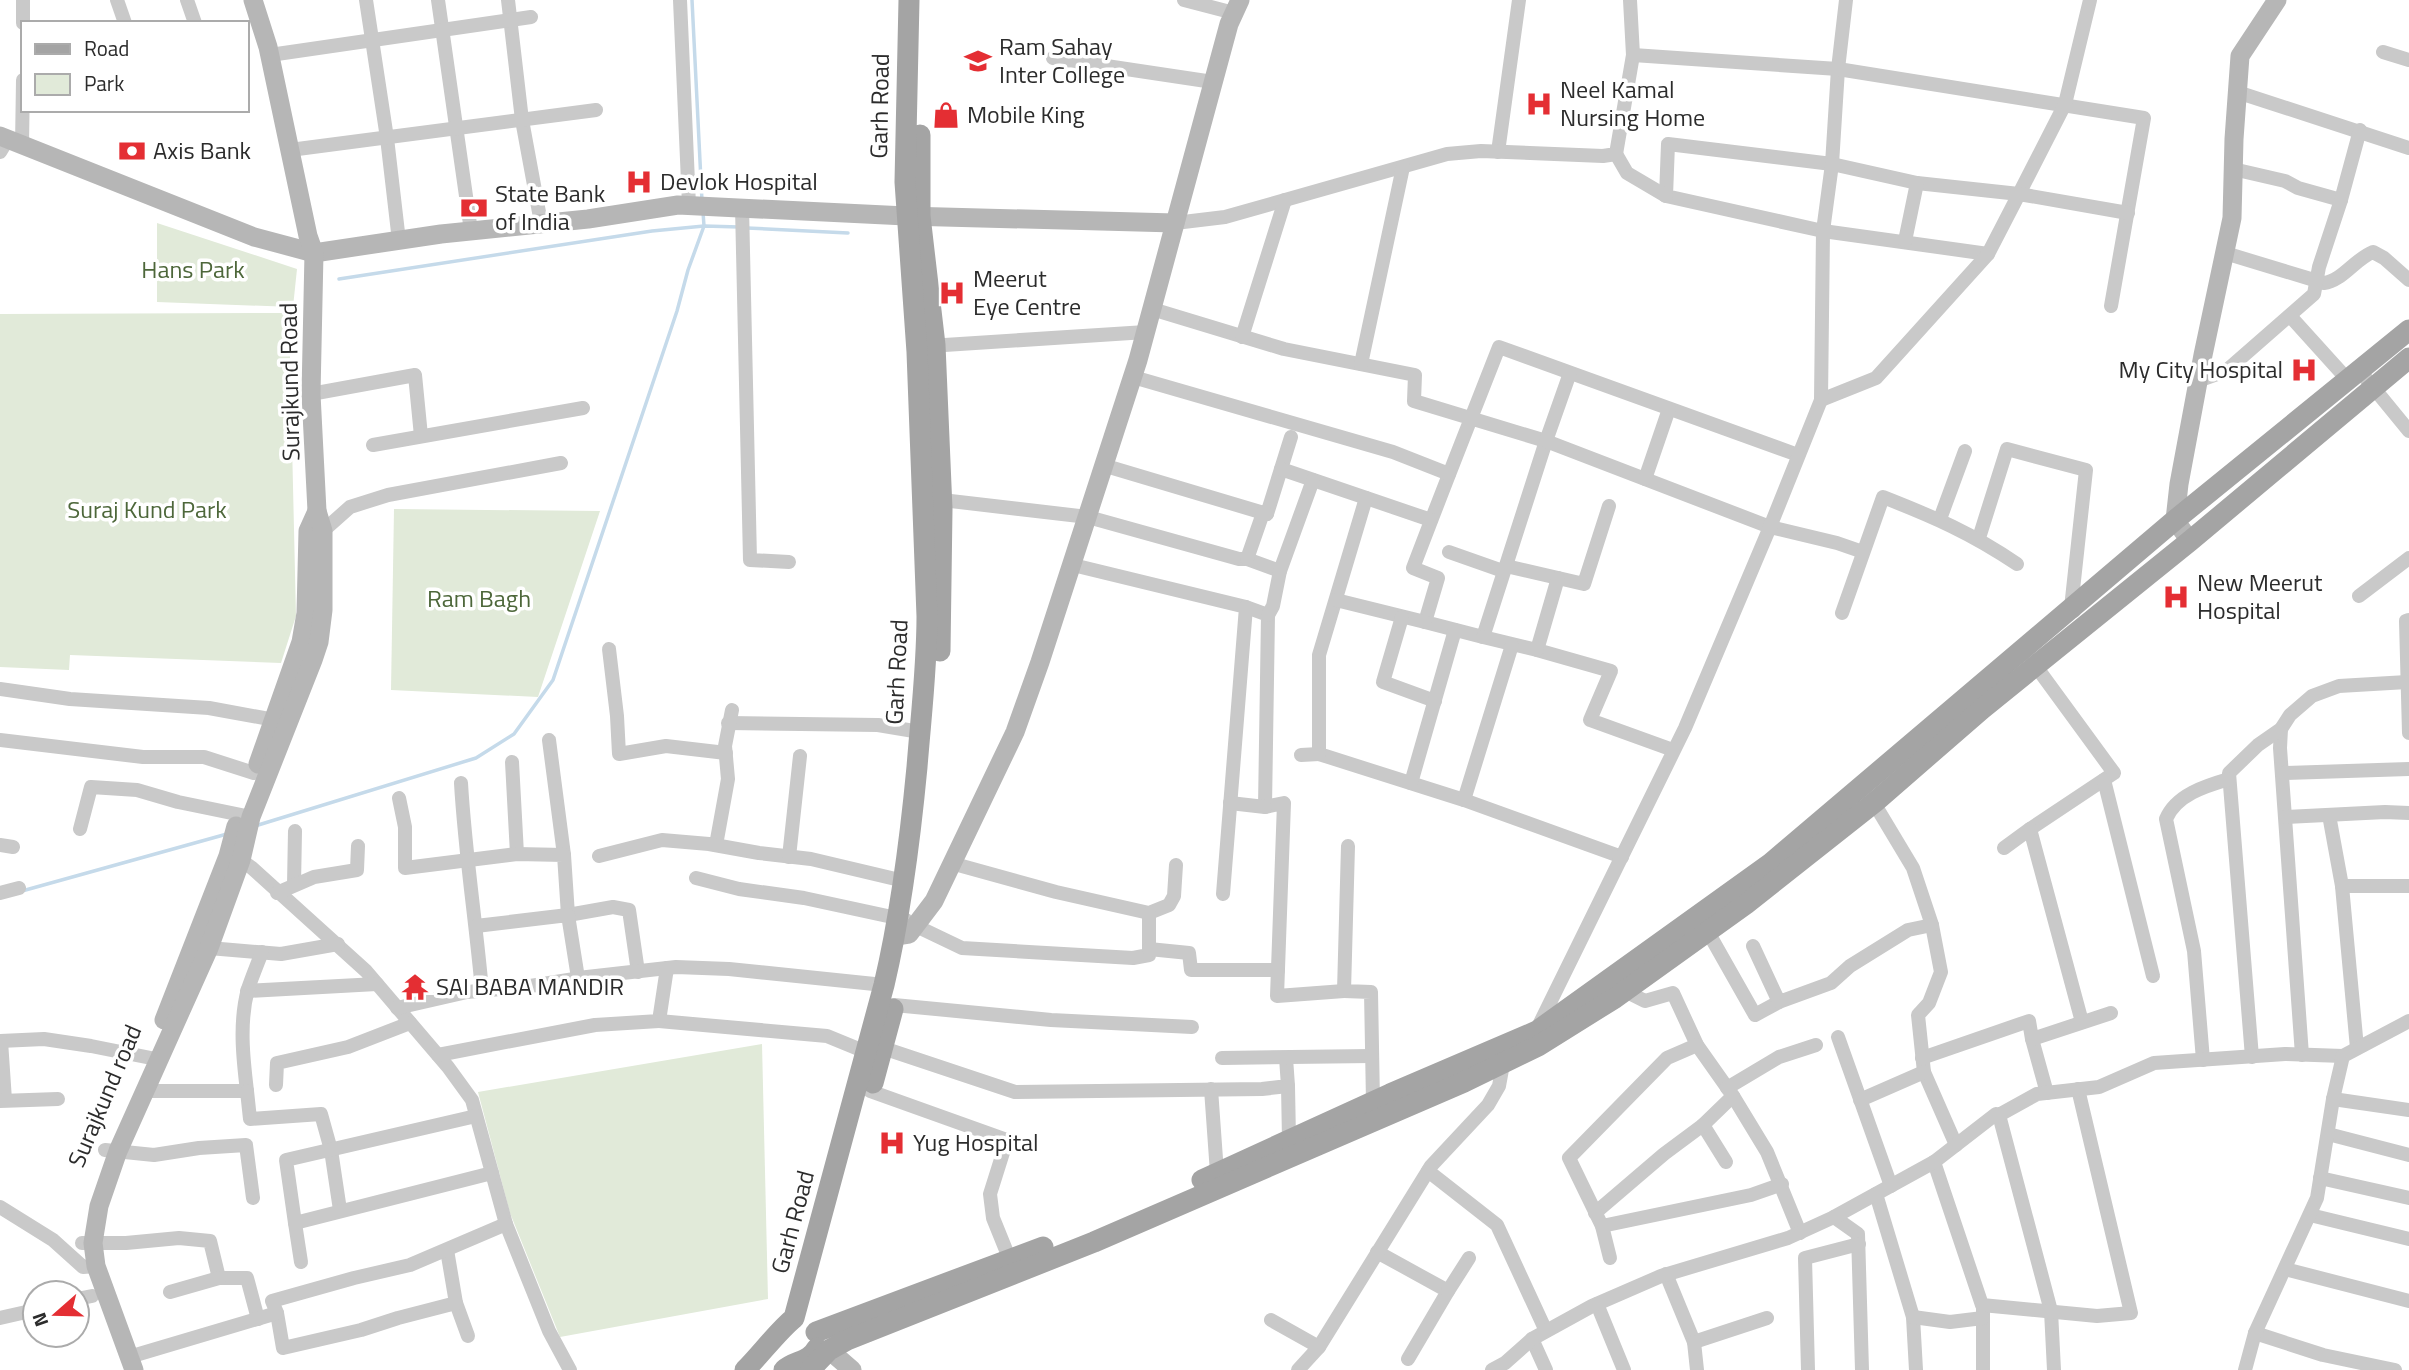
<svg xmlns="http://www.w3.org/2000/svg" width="2409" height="1370" font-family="'Titillium Web',sans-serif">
<rect width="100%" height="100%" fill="#fff"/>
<g fill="#e1ead9">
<polygon points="157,223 297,269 293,307 157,302"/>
<polygon points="289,313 296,616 281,663 70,655 69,670 0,667 0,314"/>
<polygon points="394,509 600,511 538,697 391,690"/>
<polygon points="762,1044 768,1299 560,1337 510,1213 478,1092"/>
</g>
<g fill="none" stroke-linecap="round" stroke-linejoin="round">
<g stroke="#c5daea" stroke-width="3.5">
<polyline points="692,0 702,201"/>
<polyline points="747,228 848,233"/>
<polyline points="339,279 652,231 704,226 739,227"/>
<polyline points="255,826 476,758 514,734 553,680 677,311 688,270 704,226 703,212"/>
<polyline points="22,891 227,834"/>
</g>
<g stroke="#c9c9c9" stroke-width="14">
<polyline points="117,0 125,23"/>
<polyline points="187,0 195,23"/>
<polyline points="366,0 387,138 399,241"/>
<polyline points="438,0 471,231"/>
<polyline points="508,0 522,120 541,223"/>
<polyline points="680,0 689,205"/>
<polyline points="1184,0 1234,13"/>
<polyline points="1846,0 1838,69 1832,164 1668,144 1666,196 1823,231 1988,254"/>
<polyline points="23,23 23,0"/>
<polyline points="2383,52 2409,60"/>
<polyline points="270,55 531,17"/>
<polyline points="1633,55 1838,69 2144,118 2111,306"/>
<polyline points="1053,58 1213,82"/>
<polyline points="2237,92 2409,148"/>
<polyline points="22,145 23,80"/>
<polyline points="290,150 596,110"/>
<polyline points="0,152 8,139"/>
<polyline points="1498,152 1519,0"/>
<polyline points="1616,154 1627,173 1666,196"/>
<polyline points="2233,169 2285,181 2298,188 2341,200"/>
<polyline points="1917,183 2019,194 2065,104 2090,0"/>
<polyline points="742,207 750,560 789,562"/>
<polyline points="1175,223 1225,217 1447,154 1481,151 1603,156 1616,154 1633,55 1630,0"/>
<path d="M2225 253 2324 283C2342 281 2355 259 2373 252L2384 258 2409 280"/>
<path d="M1152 309 1284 349 1415 375 1414 401 1546 441 1483 637 1425 622 1438 578 1413 568C1441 494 1470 421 1499 347L1798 455"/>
<polyline points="2290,316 2347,379"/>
<polyline points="1242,337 1285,200"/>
<polyline points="929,346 1146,332"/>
<polyline points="1361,364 1403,167"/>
<polyline points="2359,370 2409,431"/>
<polyline points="1570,373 1546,441 1770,527 1837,543 1863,552"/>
<polyline points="1133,377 1393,452 1449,474"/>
<polyline points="2198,381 2226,371 2314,294 2319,267 2341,200 2360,130"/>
<polyline points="311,394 415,375 421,436"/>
<polyline points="1821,400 1876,378 1988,254 2019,194 2128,213"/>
<polyline points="373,445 583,408"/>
<polyline points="1106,466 1267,514 1291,437"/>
<polyline points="1281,469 1431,520"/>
<polyline points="1645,479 1669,409"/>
<polyline points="1366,498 1319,655 1319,754 1464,800"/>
<polyline points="942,500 1088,517 1239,559 1247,559 1280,571"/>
<polyline points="1940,519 1965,451"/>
<polyline points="316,531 323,531 350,507 388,495 561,463"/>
<polyline points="1979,538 2007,449 2086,470 2071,608 2074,611"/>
<polyline points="1449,552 1503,571 1506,566 1584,584 1609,506"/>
<polyline points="1247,559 1263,513 1267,514"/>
<polyline points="1073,565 1246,607 1223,894"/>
<polyline points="1558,578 1537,650 1611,671 1590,720 1673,750"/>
<polyline points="2359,596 2409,558"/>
<polyline points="1336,600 1425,622"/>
<polyline points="1246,607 1268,615 1265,807 1284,803 1277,996 1344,991"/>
<path d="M1842 613 1883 497C1934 517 1971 533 2017 564"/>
<polyline points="1268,615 1273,606 1280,571 1313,480"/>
<polyline points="1402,617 1383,682 1435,701"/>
<polyline points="2409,620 2406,621 2409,733"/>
<polyline points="1483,637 1537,650"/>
<polyline points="1512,645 1464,800 1622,857"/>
<polyline points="609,649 617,716 619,754 666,746 726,753"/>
<polyline points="2032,661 2114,773 2030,829 2082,1022"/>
<polyline points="0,689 70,699 209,708 280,721"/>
<polyline points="728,723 878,725 920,732"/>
<polyline points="2281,729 2280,748 2302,1055"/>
<polyline points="0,740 143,757 204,757 254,773"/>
<polyline points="549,740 564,855"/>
<polyline points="1301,755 1319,754"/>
<polyline points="512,762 517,854"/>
<polyline points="2283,773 2409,769"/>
<polyline points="2104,780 2153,976"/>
<path d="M461 783C465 853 476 922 482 991"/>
<polyline points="1411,783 1455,630"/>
<polyline points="399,798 405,827 405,868 517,854 564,855 568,915 613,907 629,910 638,972"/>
<polyline points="1871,798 1913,868 1932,925 1941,972 1929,1003 1918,1015 1924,1072 1956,1145"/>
<polyline points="1230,803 1265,807"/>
<polyline points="2329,815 2342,886 2357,1048"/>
<polyline points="2286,817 2385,812 2409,813"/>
<polyline points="80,829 91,787 137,790 178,802 251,817"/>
<polyline points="0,845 13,847"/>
<polyline points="716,845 728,779 725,746 732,710"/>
<polyline points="1348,846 1344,991 1371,992 1373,1102"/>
<polyline points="2004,848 2030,829"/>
<polyline points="599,856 662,840 709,844 759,853 811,859 904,881"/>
<polyline points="232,857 241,860 252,868 366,971 448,1067 472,1100 506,1224 549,1331 570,1370"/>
<polyline points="789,857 800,756"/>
<polyline points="951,863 1056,892 1149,913 1169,905 1174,896 1176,865"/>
<polyline points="696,878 739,889 804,898 906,920"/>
<polyline points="294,885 295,831"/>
<polyline points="2342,886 2409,886"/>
<polyline points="0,893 19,888"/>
<polyline points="277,893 314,877 357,870 358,846"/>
<polyline points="476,926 568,915 578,978"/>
<polyline points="916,926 962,948 1133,958 1149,955 1149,913"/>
<polyline points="1708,932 1755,1015 1779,1002"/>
<polyline points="1753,946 1779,1002 1831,983 1850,966 1908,930 1932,925"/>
<polyline points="209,948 281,954 338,944"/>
<polyline points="1149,949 1189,953 1191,970 1278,970"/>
<polyline points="247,991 377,984"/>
<polyline points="1625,991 1645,1001 1673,993 1697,1045 1733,1096 1767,1152 1800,1233"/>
<polyline points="894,1005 1051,1020 1192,1027"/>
<polyline points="397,1008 467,992 524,987 587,977 676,967 729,969 884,985"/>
<polyline points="659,1021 827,1036 866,1052"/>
<polyline points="1538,1027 1685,728 1770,527 1821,400 1823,231 1832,164 1917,183 1905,241"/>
<polyline points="1838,1037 1891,1186"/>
<polyline points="2032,1039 2047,1093"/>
<polyline points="0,1041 44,1039 91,1046 161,1060"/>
<polyline points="1,1041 5,1100"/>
<polyline points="883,1048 1015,1092 1262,1089 1288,1086 1286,1058"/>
<polyline points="438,1055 595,1025 659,1021 667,968"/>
<polyline points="2252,1057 2229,773 2258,745 2281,729 2290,715 2312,696 2339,686 2407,682"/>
<polyline points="1222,1058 1372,1056"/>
<polyline points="1922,1058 2029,1021 2032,1039 2111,1013"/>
<path d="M2203 1060 2194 951 2166 819C2176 795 2205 786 2229 779"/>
<polyline points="276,1085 277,1063 348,1047 410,1023"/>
<polyline points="1288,1086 1289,1140"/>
<polyline points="1727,1088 1779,1057 1816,1045"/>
<polyline points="1211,1089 1217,1173"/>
<path d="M146 1091H247C243 1058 239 1022 248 989 252 977 257 965 262 952"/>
<polyline points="247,1091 250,1119 321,1114 331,1150 340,1210"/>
<polyline points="870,1091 1007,1140 990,1194 993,1218 1010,1260"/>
<polyline points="2333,1099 2409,1110"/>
<polyline points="1860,1100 1924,1072"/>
<polyline points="0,1101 58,1099"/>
<polyline points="1999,1115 2051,1311 2054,1370"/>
<polyline points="1703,1125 1726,1162"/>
<polyline points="2328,1134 2409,1155"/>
<polyline points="105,1150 154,1155 199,1148 246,1145 253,1198"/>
<polyline points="1934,1162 1982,1305 2097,1316 2131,1313 2078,1089"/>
<polyline points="1428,1171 1497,1225 1546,1331"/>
<polyline points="2320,1178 2409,1198"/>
<polyline points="1876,1194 1913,1317 1916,1370"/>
<polyline points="0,1207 53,1240 83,1267 96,1266"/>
<polyline points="1595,1213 1664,1154 1703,1125 1733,1096"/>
<polyline points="2310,1215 2409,1239"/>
<polyline points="1834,1217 1858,1234 1862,1370"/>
<polyline points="295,1223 286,1160 476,1116"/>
<polyline points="1602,1226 1751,1195 1782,1184"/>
<polyline points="82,1243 126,1243 179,1238 210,1241 219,1278 247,1278 258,1319"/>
<polyline points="1377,1252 1448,1291 1408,1359"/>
<polyline points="1610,1258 1602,1226 1569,1158 1667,1058 1697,1045"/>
<polyline points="301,1262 295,1223 492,1173"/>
<polyline points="2285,1269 2409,1301"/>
<polyline points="1666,1274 1694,1342 1767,1318"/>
<polyline points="1448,1291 1469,1258"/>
<polyline points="170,1292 219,1278"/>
<polyline points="77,1299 92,1296"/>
<polyline points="456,1303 468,1336"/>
<polyline points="1597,1304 1624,1370"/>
<polyline points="1983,1309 1983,1370"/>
<polyline points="277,1313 283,1348 361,1330 398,1318 456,1303 447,1250"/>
<polyline points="1913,1317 1950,1322 1983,1318"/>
<polyline points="0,1318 35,1310"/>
<polyline points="1271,1320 1319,1347"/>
<polyline points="2255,1333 2323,1355 2395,1370"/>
<polyline points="1532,1339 1546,1370"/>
<polyline points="1694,1342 1697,1370"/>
<polyline points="129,1357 277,1313 272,1301 354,1278 410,1265 506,1224"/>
<polyline points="1298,1370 1319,1347 1431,1166 1488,1105 1499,1086 1503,1064 1501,1060"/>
<polyline points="1492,1370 1505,1363 1532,1339 1592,1306 1661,1276 1788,1238 1834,1217 1934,1162 1996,1114 1999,1115 2037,1094 2099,1087 2154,1063 2285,1054 2343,1056"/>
<polyline points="1808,1370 1805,1258 1859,1244"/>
<polyline points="2245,1370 2255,1333 2317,1198 2333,1099 2343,1056 2409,1021"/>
</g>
<g stroke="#b6b6b6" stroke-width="19">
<polyline points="0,136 254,237 314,253 441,234 588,219 678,205 906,216 1175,223"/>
<polyline points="2190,541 2175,520 2179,484 2203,355 2232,218 2234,139 2240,56 2277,0"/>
<polyline points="258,764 301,642 306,613 308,531 317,511"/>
<polyline points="896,936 909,934 934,901 1015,732 1040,662 1138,360 1229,24 1240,0"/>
<polyline points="164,1020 228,856 236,826"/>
<polyline points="829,1350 852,1370"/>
<polyline points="134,1370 96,1266 93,1243 99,1206 118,1151 209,948 241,860 251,817 313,660 319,642 323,610 323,531 317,511 311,394 314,253 308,236 268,47 253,0"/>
</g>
<g stroke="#a4a4a4" stroke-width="21">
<polyline points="920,135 920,216 935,345 942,509 940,651"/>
<polyline points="873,1083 893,1009"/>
<polyline points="1202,1180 1390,1094 1537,1031 1771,863 2175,520 2409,330"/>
<polyline points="816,1332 1043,1247"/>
<path d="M745 1370C761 1354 778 1331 794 1318L884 985C901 913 910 841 917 767 921 716 927 667 927 616L917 352 905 182 909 0"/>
<path d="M784 1370C795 1360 809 1363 817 1348"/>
<polyline points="810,1370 829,1350 847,1340 1094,1242 1464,1082 1538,1046 1615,998 1746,904 1875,802 1982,709 2190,541 2409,358"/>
</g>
</g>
<defs>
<symbol id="university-bare" viewBox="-9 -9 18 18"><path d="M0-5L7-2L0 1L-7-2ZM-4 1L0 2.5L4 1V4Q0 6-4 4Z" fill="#e42e33" stroke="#fff" stroke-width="2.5" paint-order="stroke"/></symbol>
<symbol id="hospital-bare" viewBox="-9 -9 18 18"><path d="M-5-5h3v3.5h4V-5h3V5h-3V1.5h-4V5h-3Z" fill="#e42e33" stroke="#fff" stroke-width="2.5" paint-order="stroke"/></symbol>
<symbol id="shop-bare" viewBox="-9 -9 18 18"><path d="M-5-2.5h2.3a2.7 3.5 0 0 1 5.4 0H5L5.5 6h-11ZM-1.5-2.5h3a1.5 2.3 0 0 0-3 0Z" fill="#e42e33" stroke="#fff" stroke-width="2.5" paint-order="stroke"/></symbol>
<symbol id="bank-bare" viewBox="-9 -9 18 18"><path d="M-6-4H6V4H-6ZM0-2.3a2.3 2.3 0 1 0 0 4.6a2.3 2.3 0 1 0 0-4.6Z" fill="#e42e33" stroke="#fff" stroke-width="2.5" paint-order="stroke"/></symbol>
<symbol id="temple-bare" viewBox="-9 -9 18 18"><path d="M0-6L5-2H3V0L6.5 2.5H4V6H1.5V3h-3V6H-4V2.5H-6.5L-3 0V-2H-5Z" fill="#e42e33" stroke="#fff" stroke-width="2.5" paint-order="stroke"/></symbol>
</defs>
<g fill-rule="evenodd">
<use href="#university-bare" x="959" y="42" width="38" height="38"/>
<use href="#hospital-bare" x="1520" y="85" width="38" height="38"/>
<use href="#shop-bare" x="927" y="96" width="38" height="38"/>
<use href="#bank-bare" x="113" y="132" width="38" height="38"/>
<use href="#hospital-bare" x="620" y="163" width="38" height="38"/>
<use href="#bank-bare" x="455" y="189" width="38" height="38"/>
<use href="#hospital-bare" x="933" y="274" width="38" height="38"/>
<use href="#hospital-bare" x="2285" y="351" width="38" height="38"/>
<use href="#hospital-bare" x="2157" y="578" width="38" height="38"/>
<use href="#temple-bare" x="396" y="968" width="38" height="38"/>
<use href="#hospital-bare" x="873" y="1124" width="38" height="38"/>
</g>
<g text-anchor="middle" stroke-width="7" stroke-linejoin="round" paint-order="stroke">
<g font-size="24" fill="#2c2c2c" stroke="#fff" text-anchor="start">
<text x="999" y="55">Ram Sahay<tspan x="999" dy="28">Inter College</tspan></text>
<text x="1560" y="98">Neel Kamal<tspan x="1560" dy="28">Nursing Home</tspan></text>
<text x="967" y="123">Mobile King</text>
<text x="153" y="159">Axis Bank</text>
<text x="660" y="190">Devlok Hospital</text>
<text x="495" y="202">State Bank<tspan x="495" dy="28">of India</tspan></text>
<text x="973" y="287">Meerut<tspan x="973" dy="28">Eye Centre</tspan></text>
<text x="2283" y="378" text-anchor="end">My City Hospital</text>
<text x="2197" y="591">New Meerut<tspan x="2197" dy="28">Hospital</tspan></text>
<text x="436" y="995">SAI BABA MANDIR</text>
<text x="913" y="1151">Yug Hospital</text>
</g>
<g font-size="24" fill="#2c2c2c" stroke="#fff">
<text transform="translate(880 106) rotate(-89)" y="8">Garh Road</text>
<text transform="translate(290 382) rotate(-91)" y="8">Surajkund Road</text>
<text transform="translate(897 672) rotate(-87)" y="8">Garh Road</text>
<text transform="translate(105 1096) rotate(-67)" y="8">Surajkund road</text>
<text transform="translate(793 1222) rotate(-75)" y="8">Garh Road</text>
</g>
<g font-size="24" fill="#4d673a" stroke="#fff">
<text x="193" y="278">Hans Park</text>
<text x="147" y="518">Suraj Kund Park</text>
<text x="479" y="607">Ram Bagh</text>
</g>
</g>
<rect x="21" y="21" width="228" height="91" fill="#ffffff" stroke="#ababab" stroke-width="2"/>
<rect x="35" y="44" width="35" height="10" fill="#a4a4a4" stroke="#ababab" stroke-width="2"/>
<text x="84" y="56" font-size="21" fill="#2c2c2c">Road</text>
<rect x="35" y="74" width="35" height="21" fill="#e1ead9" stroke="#ababab" stroke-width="2"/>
<text x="84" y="91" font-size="21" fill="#2c2c2c">Park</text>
<g transform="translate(56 1314) rotate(250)"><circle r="33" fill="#ffffff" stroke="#ababab" stroke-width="2"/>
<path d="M0-5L12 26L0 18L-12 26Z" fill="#e42e33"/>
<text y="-10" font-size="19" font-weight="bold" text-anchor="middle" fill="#2c2c2c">N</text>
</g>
</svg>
